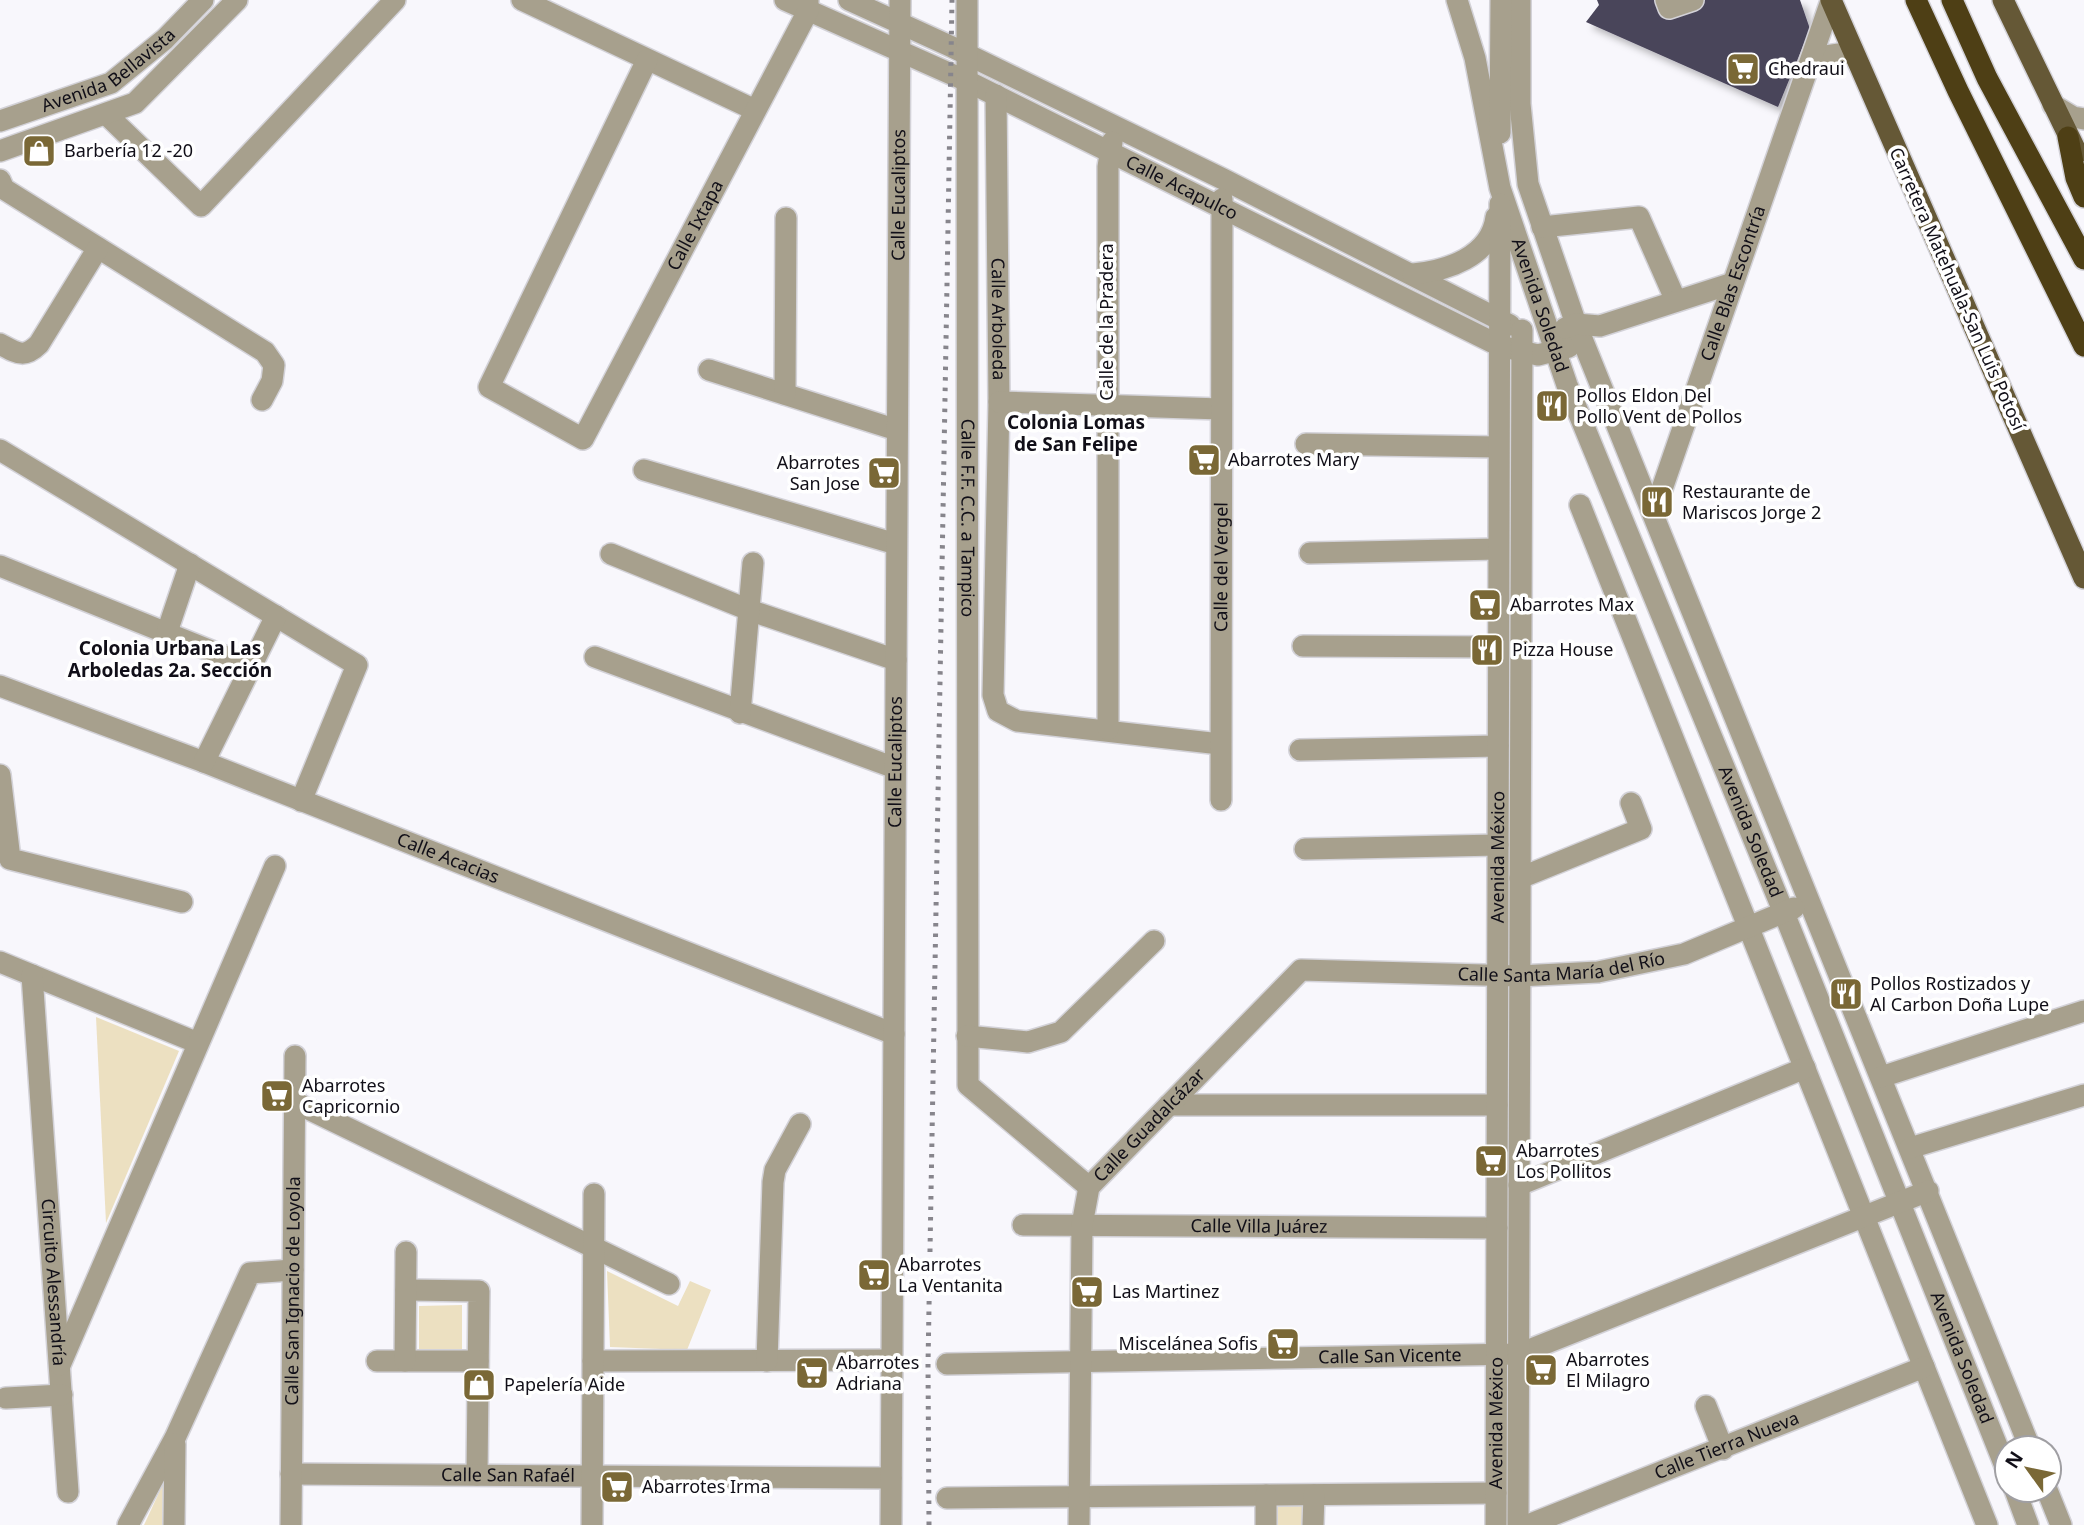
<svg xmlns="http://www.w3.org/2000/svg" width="2084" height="1525" font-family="'Noto Sans',sans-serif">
<defs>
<filter id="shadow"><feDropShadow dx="6" dy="6" stdDeviation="3.5" flood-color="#0004"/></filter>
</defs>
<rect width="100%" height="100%" fill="#f8f7fc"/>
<g fill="#ece0c1">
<polygon points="96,1017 179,1051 106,1223"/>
<polygon points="607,1271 678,1306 690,1281 711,1290 687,1350 610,1347"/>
<polygon points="462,1305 462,1350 419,1350 419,1306"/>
<polygon points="163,1484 162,1525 144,1525"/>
<rect x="1270" y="1500" width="39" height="25"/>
</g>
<polygon fill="#49445a" filter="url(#shadow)" points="1597,0 1800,0 1810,29 1778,107 1586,22 1599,5"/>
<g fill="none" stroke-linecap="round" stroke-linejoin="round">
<defs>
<g id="minor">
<polyline points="522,0 755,110"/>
<path id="s1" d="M785 0 969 82 1500 346 1538 355 1569 347"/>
<polyline points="849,0 952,47 1223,179 1510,325"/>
<path id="s2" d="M967 0 968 1085 1089 1187"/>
<path id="s3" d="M1457 0 1475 58 1500 188 1567 385 1784 913 2007 1471"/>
<polyline points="1520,0 1520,104 1528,184 1576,324 2030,1448"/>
<polyline points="1666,0 1669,8 1693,0"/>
<polyline points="1812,58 1853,52"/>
<path id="s4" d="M647 60 489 387 583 439 808 11V0"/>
<path id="s5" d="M996 95 999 402 993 695 998 711 1017 721 1220 744"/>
<polyline points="2053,105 2073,117 2084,119"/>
<polyline points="106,114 201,206 395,0"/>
<path id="s6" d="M0 121 111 83 165 39 203 0"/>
<polyline points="1500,133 1501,0"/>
<polyline points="0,151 135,103 237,0"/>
<polyline points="0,180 4,189 265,352 274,365 272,381 262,400"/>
<polyline points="1542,227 1639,217 1676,301"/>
<path d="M1413 274C1446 271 1491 257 1496 217"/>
<polyline points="1565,328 1576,324 1600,326 1733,283"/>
<path d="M0 344C17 353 24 359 39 344L98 248"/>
<polyline points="709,370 897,430"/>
<polyline points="785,394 786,218"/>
<polyline points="999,402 1221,409"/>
<polyline points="1306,444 1498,447"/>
<polyline points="0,450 357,665 301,801"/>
<polyline points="644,470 896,544"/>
<polyline points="1580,505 1987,1525"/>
<path id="s7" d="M1654 512 1831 1"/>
<polyline points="1310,553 1498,549"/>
<polyline points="611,554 749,610 896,660"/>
<polyline points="0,566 251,667"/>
<polyline points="167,632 190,564"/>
<polyline points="1303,646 1498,647"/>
<polyline points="595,657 895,768"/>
<path id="s8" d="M0 686 204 762 894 1034"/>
<polyline points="740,713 753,563"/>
<polyline points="1108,729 1108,167 1112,142"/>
<polyline points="1300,750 1498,746"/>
<polyline points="204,762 276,616"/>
<polyline points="0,775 10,859 182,902"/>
<path id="s9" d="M1221 800 1222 199"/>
<polyline points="1305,849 1498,845"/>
<polyline points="1520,878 1641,829 1631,803"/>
<polyline points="0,962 198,1043"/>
<path id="s10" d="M32 975 68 1492"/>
<polyline points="967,1036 1028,1042 1061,1032 1154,941"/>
<polyline points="1881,1077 2084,1011"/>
<polyline points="294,1102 669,1284"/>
<polyline points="1169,1105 1497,1105"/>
<polyline points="1910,1148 2084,1095"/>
<polyline points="1519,1185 1805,1068"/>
<path id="s11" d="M1023 1225 1497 1228"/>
<polyline points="406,1290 479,1291 477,1475"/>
<polyline points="377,1361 478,1361"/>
<polyline points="405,1361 406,1252"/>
<polyline points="593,1361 892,1360"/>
<polyline points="767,1361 773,1182 775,1170 800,1124"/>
<path id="s12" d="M947 1364 1519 1354 1928 1191"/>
<polyline points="60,1365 275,866"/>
<polyline points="6,1398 62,1395"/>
<polyline points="1706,1406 1723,1449"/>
<path id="s13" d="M291 1474 891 1478"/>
<polyline points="2015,1490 2028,1525"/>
<polyline points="2047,1490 2061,1525"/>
<polyline points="947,1498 1496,1493"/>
<polyline points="128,1525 175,1438 250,1273 293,1270"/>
<polyline points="174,1525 175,1444"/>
<path id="s14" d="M291 1525 295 1056"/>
<polyline points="592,1525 594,1194"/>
<path id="s15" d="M891 1525 900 0"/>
<path id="s16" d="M1079 1525 1082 1225 1089 1187 1301 970 1520 976 1598 972 1684 954 1794 908"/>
<polyline points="1266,1525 1266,1495"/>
<polyline points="1313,1525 1314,1495"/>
<path id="s17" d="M1496 1525 1500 204"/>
<polyline points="1518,1525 1522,330"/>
<path id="s18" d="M1528 1525 1924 1367"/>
</g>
<g id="major">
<polyline points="1831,0 2084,578"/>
<polyline points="2003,0 2077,153"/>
</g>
<g id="highway">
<polyline points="1916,0 1958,91 2084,346"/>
<polyline points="1952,0 1987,78 2084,259"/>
<polyline points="2068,137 2076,178 2084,197"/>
</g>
</defs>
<use href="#minor" stroke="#d3d2d8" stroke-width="24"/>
<use href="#major" stroke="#d3d2d8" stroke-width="24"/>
<use href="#highway" stroke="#d3d2d8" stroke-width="24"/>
<use href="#minor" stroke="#a7a08d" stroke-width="21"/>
<use href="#major" stroke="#655836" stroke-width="21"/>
<use href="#highway" stroke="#4e3f15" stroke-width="21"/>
<polyline stroke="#87858c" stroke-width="5" stroke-dasharray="3.5 7" stroke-linecap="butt" points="929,1525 928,1364 952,0"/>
</g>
<defs>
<symbol id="supermarket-square" viewBox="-11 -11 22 22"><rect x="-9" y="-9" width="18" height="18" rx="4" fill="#7a6836" stroke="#fff"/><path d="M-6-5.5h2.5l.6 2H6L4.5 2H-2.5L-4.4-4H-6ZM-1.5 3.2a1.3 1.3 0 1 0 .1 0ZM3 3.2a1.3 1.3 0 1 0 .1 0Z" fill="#fff"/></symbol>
<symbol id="shop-square" viewBox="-11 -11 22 22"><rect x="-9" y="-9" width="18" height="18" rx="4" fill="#7a6836" stroke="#fff"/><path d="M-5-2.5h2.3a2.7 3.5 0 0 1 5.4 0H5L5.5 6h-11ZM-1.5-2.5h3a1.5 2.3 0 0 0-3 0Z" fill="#fff"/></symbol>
<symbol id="restaurant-square" viewBox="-11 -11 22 22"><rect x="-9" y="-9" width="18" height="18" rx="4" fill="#7a6836" stroke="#fff"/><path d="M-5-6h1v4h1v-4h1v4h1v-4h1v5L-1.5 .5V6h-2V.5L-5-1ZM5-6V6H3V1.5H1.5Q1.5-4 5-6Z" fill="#fff"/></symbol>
</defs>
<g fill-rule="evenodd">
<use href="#supermarket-square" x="1724" y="50" width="38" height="38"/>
<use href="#shop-square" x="20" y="132" width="38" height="38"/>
<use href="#restaurant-square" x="1533" y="387" width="38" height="38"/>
<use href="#supermarket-square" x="1185" y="441" width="38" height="38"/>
<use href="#supermarket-square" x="865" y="454" width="38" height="38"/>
<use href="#restaurant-square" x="1638" y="483" width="38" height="38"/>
<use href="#supermarket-square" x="1466" y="586" width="38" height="38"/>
<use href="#restaurant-square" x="1468" y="631" width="38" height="38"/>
<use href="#restaurant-square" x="1827" y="975" width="38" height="38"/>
<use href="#supermarket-square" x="258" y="1077" width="38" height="38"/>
<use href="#supermarket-square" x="1472" y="1142" width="38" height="38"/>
<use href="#supermarket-square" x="855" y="1256" width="38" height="38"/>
<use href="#supermarket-square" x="1068" y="1273" width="38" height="38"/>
<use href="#supermarket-square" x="1264" y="1325" width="38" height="38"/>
<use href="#supermarket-square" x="1522" y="1351" width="38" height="38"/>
<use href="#supermarket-square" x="793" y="1354" width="38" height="38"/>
<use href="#shop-square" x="460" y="1366" width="38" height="38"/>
<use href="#supermarket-square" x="598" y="1468" width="38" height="38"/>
</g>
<g text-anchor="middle" stroke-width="7" stroke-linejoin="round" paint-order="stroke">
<g font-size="18" fill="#110f18" stroke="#fff">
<text dy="6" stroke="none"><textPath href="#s6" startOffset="121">Avenida Bellavista</textPath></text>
<text dy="6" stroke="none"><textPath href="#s1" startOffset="439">Calle Acapulco</textPath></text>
<text dy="6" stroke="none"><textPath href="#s15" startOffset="1330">Calle Eucaliptos</textPath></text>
<text dy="6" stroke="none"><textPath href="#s4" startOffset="712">Calle Ixtapa</textPath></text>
<text dy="6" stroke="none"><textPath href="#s7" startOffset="242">Calle Blas Escontría</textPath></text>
<text transform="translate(1957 289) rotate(66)" y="6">Carretera Matehuala-San Luis Potosí</text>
<text dy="6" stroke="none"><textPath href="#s3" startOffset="317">Avenida Soledad</textPath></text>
<text dy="6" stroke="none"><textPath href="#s5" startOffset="224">Calle Arboleda</textPath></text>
<text transform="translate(1107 322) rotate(-90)" y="6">Calle de la Pradera</text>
<text dy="6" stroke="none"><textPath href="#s2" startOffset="518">Calle F.F. C.C. a Tampico</textPath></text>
<text dy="6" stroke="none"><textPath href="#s9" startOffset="233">Calle del Vergel</textPath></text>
<text dy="6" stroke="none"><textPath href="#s15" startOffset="763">Calle Eucaliptos</textPath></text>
<text dy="6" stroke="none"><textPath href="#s3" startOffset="884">Avenida Soledad</textPath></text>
<text dy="6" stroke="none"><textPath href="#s17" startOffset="668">Avenida México</textPath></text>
<text dy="6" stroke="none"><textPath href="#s8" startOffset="480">Calle Acacias</textPath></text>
<text dy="6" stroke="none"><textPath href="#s16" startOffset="903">Calle Santa María del Río</textPath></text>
<text dy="6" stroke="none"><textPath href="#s16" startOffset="425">Calle Guadalcázar</textPath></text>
<text dy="6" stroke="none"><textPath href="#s11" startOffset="236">Calle Villa Juárez</textPath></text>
<text dy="6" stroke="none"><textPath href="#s10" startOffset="308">Circuito Alessandría</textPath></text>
<text dy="6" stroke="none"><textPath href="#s14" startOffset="234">Calle San Ignacio de Loyola</textPath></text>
<text dy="6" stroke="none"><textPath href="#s12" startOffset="443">Calle San Vicente</textPath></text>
<text dy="6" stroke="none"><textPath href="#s3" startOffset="1451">Avenida Soledad</textPath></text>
<text dy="6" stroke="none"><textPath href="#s17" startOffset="102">Avenida México</textPath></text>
<text dy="6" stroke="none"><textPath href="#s18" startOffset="214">Calle Tierra Nueva</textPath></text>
<text dy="6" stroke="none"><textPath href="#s13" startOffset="217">Calle San Rafaél</textPath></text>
</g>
<g font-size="18" fill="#110f18" stroke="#fff" text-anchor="start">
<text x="1768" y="75">Chedraui</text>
<text x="64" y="157">Barbería 12 -20</text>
<text x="1576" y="402">Pollos Eldon Del<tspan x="1576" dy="21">Pollo Vent de Pollos</tspan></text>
<text x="1228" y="466">Abarrotes Mary</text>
<text x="860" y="469" text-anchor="end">Abarrotes<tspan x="860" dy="21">San Jose</tspan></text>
<text x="1682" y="498">Restaurante de<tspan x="1682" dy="21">Mariscos Jorge 2</tspan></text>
<text x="1510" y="611">Abarrotes Max</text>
<text x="1512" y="656">Pizza House</text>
<text x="1870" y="990">Pollos Rostizados y<tspan x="1870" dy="21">Al Carbon Doña Lupe</tspan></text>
<text x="302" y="1092">Abarrotes<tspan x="302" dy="21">Capricornio</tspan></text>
<text x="1516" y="1157">Abarrotes<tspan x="1516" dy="21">Los Pollitos</tspan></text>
<text x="898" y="1271">Abarrotes<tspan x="898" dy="21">La Ventanita</tspan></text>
<text x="1112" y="1298">Las Martinez</text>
<text x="1258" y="1350" text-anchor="end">Miscelánea Sofis</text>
<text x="1566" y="1366">Abarrotes<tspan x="1566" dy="21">El Milagro</tspan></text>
<text x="836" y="1369">Abarrotes<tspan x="836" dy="21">Adriana</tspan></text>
<text x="504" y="1391">Papelería Aide</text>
<text x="642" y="1493">Abarrotes Irma</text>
</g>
<g font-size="19" font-weight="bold" fill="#110f18" stroke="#fff">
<text x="1076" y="429">Colonia Lomas<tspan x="1076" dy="22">de San Felipe</tspan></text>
<text x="170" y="655">Colonia Urbana Las<tspan x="170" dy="22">Arboledas 2a. Sección</tspan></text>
</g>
</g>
<g transform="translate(2028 1469) rotate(303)"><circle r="33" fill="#ffffff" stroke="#a09fa3" stroke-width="2"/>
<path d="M0-5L12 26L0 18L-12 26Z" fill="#7a6836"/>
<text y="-10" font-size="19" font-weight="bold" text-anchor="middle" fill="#110f18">N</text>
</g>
</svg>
